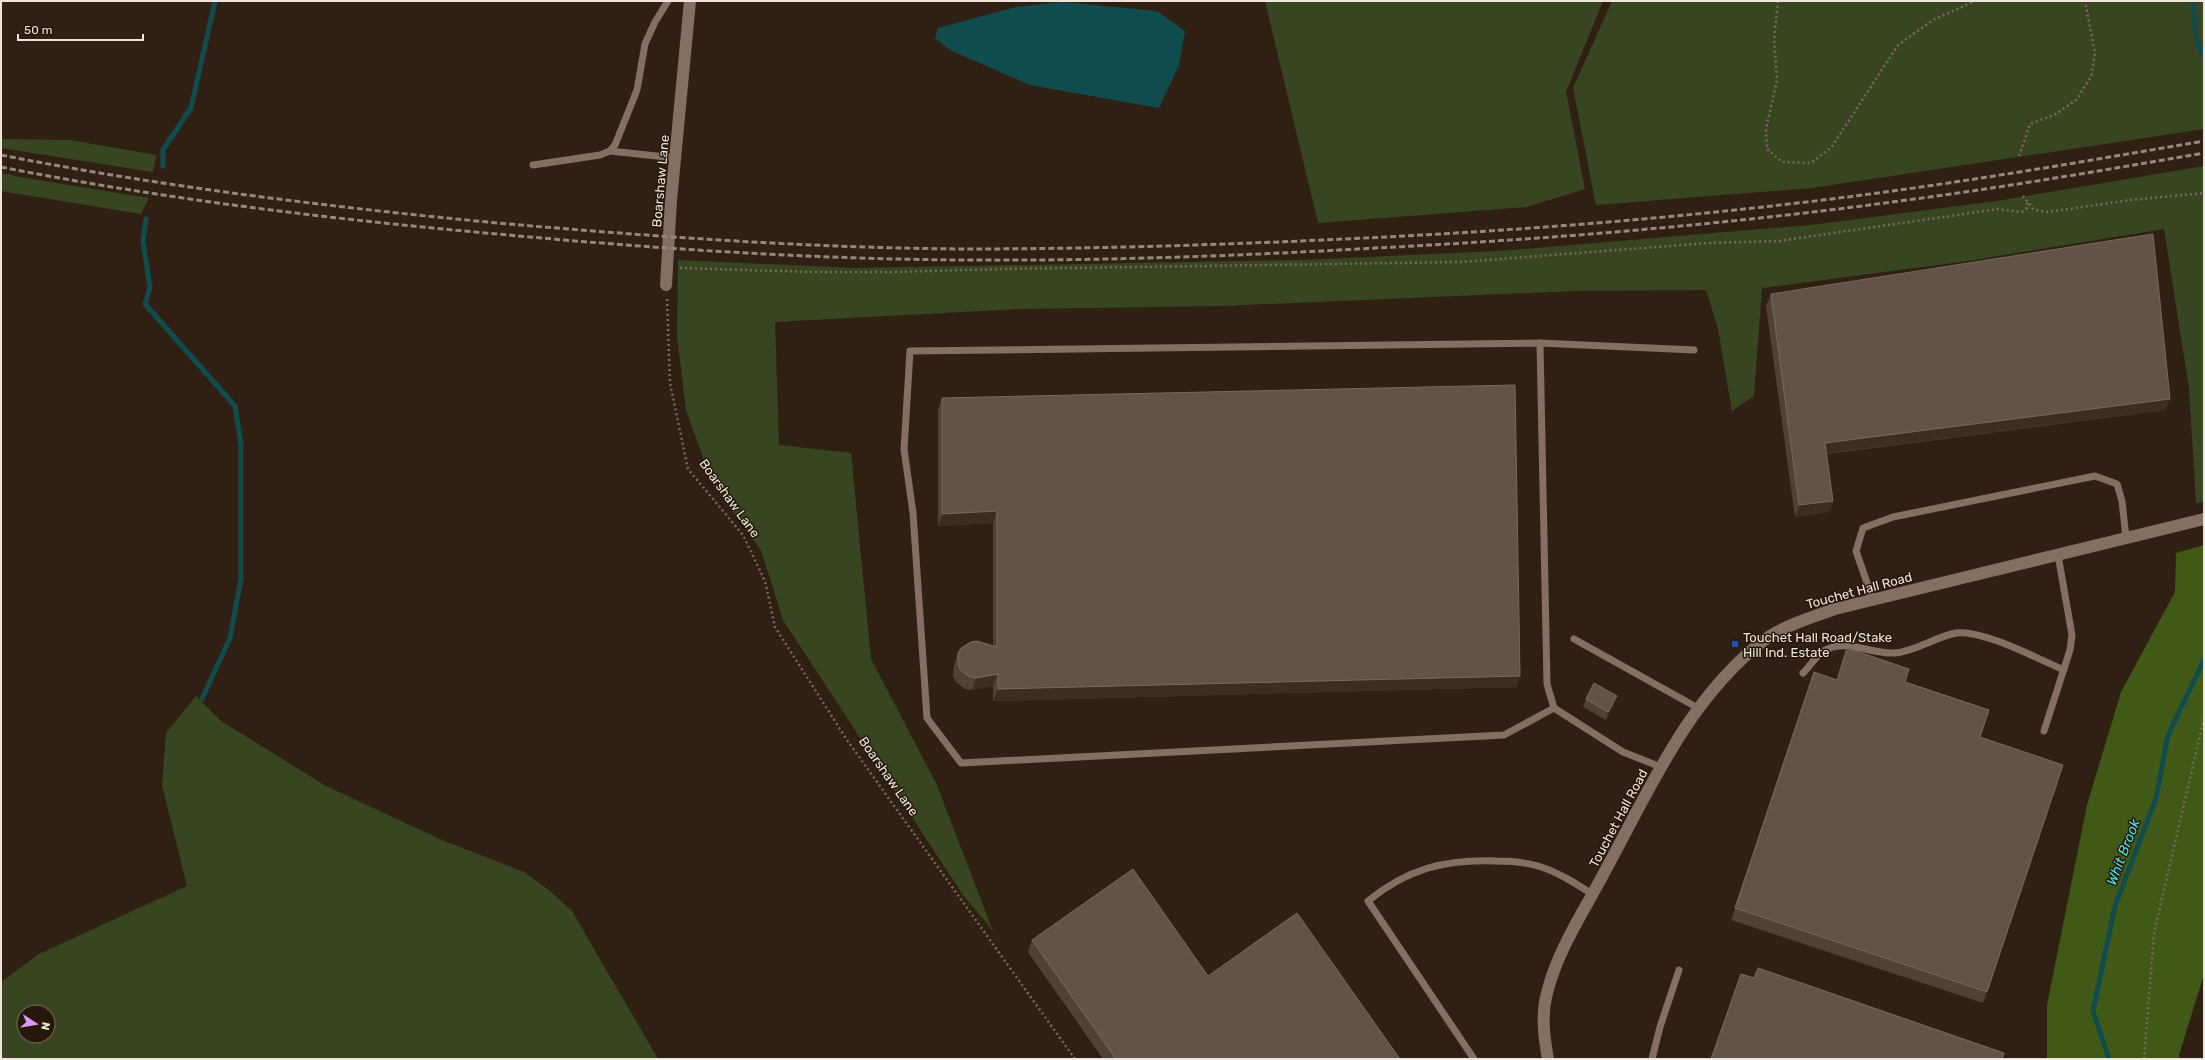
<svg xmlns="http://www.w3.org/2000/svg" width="2205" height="1060" font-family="Rubik,sans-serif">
<rect width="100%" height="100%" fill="#302014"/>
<g fill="#374621" fill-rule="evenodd">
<polygon points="1265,1 1603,1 1566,92 1585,189 1527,207 1318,223"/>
<polygon points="1612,1 2204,1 2204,129 1812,188 1596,205 1573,88"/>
<polygon points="1,139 70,140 156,155 153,172 1,148"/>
<polygon points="2204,166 2204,502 2196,503 2189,388 2164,229 1968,261 1762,288 1754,396 1732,411 1718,329 1706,290 1575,291 1220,306 1019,309 775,322 779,445 851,453 871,659 936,783 993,931 963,895 783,620 761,550 713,485 686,410 677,336 678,260 855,268 1303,260 1499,251 1811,225 1997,201"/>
<polygon points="1,173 20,177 149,198 141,214 1,191"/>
<path d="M196 696 221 721 326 786 442 840 524 872 550 891 572 911 658 1059H1V982L39 954 187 886 162 785 166 733ZM24 1012H48V1036H24Z"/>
</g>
<polygon fill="#415916" points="2204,545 2204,974 2179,1055 2180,1059 2047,1059 2047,1005 2087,805 2121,692 2175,592 2176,553"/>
<polygon fill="#104c4e" points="1062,2 1157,11 1185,31 1179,65 1159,108 1030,85 950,50 935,38 938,28 1016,7"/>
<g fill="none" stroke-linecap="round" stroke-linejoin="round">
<g stroke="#104c4e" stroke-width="5">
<polyline points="2193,1 2196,39 2204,56"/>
<polyline points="163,166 163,150 191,108 215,1"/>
<polyline points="146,219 143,241 150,287 145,304 235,406 241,444 241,579 230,638 202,699"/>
<polyline points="2109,1059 2093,1011 2115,906 2156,798 2168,735 2204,660"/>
</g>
<g stroke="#77695f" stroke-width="2.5" stroke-dasharray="2 3" stroke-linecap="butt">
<polyline points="1778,1 1774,39 1777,80 1766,129 1767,149 1782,162 1811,163 1831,148 1898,45 1933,20 1975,1"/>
<polyline points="2019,156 2030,124 2056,114 2076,100 2091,77 2095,53 2085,1"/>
<polyline points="2023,196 2034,210 2048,212 2131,200 2204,193"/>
<polyline points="680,268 809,272 892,272 1002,269 1461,262 1709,243 1779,241 1998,209 2022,212 2027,208 2027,201"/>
<polyline points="667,299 670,383 688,469 743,535 765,581 775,627 847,740 1075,1059"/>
<polyline points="2144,1059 2154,933 2204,718"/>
</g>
<g stroke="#837062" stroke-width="7">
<polyline points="610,151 675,158"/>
<polyline points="533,165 600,155 610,151 615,145 637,90 645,44 655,22 668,1"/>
<polyline points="1540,343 1547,684 1554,708 1623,752 1661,767"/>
<polyline points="1873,600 1856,551 1863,528 1893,517 2095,476 2117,484 2122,501 2126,538"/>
<polyline points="1574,639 1698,708"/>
<path d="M1803 673C1809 667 1814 659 1821 653 1843 636 1871 655 1895 653 1916 651 1935 637 1956 633 1982 629 2038 659 2064 670"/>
<polyline points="1554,708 1504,735 961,763 927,718 913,513 904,449 910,351 1540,343 1694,350"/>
<polyline points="2044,731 2070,650 2072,635 2058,555"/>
<path d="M1474 1059 1368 901C1407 869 1445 859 1496 861 1510 861 1524 862 1538 866 1558 872 1575 883 1592 894"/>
<polyline points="1652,1059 1660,1027 1679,970"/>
</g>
<g stroke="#837062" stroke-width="12">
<polyline points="666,285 671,201 690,1"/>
<path d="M1548 1059C1544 1037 1541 1015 1547 993 1558 949 1583 913 1604 873 1649 791 1687 700 1763 641 1782 626 1813 617 1835 609L2204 519"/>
</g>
<g stroke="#94877d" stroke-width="3" stroke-dasharray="6 3" stroke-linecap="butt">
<path d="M1 155C169 188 338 208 508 224 660 237 812 248 964 249 1105 249 1246 244 1386 237 1560 228 1735 213 1907 189 2006 175 2105 158 2204 141"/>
<path d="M1 167C169 200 338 220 508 235 660 249 811 259 964 260 1101 261 1238 256 1375 248 1553 239 1731 224 1907 200 2006 187 2105 170 2204 153"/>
</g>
</g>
<g fill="#514035">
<polygon points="1771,294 2166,410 1827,454 1833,501 1829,512 1795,517 1766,306"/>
<polygon points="942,398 1520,676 1516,687 993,701 993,686 972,690 965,689 956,682 953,676 954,665 958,653 993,646 993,523 938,526 938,409"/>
<polygon points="1847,648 1905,682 1980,737 1987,992 1983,1003 1731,920 1814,672 1837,680"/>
<polygon points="1586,699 1614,704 1606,720 1583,707"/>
<polygon points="1032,940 1208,976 1400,1059 1103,1059 1028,952"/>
</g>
<g fill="#3d2c20">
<polygon points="2170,399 2166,410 1821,454 1825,443"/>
<polygon points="1833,501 1829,512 1795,517 1799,505"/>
<polygon points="997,511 993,523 938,526 942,514"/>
<polygon points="998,674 993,686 972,690 976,678"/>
<polygon points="1520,676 1516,687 993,701 998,689"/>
<polygon points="1617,696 1614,704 1606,720 1608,712"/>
</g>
<g fill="#625247" stroke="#78695e">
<polygon points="2153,234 2170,399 1825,443 1833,501 1799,505 1771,294"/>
<polygon points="1515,385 1520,676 998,689 998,674 976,678 970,677 960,670 958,664 958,653 961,648 971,642 977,641 997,647 997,511 942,514 942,398"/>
<polygon points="1847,648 1909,669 1905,682 1989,710 1980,737 2063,765 1987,992 1735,908 1814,672 1837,680"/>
<polygon points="1594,683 1617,696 1608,712 1586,699"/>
<polygon points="1133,869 1208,976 1297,913 1400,1059 1116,1059 1032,940"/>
<polygon points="1758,968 2004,1053 2002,1059 1711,1059 1741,974 1754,978"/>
</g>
<rect fill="#1a4fb4" stroke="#26170b" stroke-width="1.5" x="1731" y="640" width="8" height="8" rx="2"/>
<g text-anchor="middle" stroke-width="3" stroke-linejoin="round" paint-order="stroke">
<g font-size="13" fill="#efe5dd" stroke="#26170b">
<text transform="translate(660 181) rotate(-85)" y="5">Boarshaw Lane</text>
<text transform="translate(730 498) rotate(54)" y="5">Boarshaw Lane</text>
<text transform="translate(1859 590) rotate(-15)" y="5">Touchet Hall Road</text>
<text transform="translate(889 776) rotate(55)" y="5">Boarshaw Lane</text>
<text transform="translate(1618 818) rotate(-62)" y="5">Touchet Hall Road</text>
</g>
<g font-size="13" fill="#efe5dd" stroke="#26170b" text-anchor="start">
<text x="1743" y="642">Touchet Hall Road/Stake<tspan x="1743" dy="15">Hill Ind. Estate</tspan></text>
</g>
<g font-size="14" font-style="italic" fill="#47e4e9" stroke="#26170b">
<text transform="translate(2123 852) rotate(-69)" y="5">Whit Brook</text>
</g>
</g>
<rect width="2205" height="1060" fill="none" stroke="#efe5dd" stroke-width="4"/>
<g transform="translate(36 1024) rotate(102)"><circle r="19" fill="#26170b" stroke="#76695f"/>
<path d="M0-3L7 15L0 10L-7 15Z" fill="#de98f2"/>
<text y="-6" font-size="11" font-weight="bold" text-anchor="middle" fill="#efe5dd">N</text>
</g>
<path d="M18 34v6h125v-6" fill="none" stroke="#efe5dd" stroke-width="2"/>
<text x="24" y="34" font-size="12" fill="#efe5dd" stroke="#26170b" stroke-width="3" paint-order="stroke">50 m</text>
</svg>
